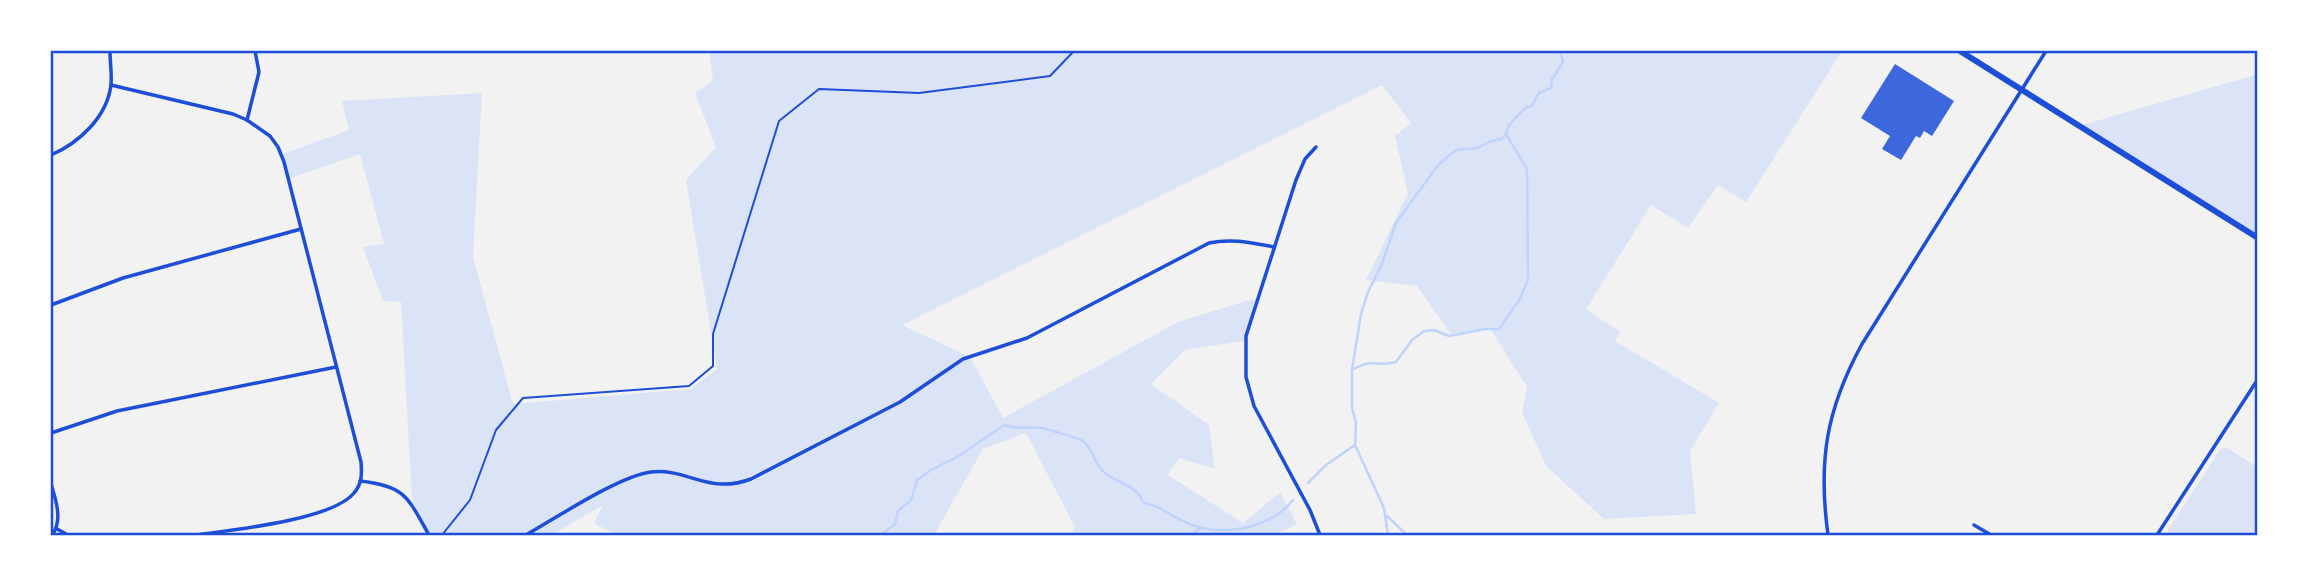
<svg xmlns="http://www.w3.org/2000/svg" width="2309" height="586" font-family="'PT Sans Narrow',sans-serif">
<rect width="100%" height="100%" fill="#f2f2f2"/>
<g fill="#dbe4f7">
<polygon points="709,51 1842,51 1746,202 1718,185 1688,228 1651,205 1586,309 1620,332 1615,341 1719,403 1690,451 1696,514 1604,519 1546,466 1522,412 1527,387 1489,327 1451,334 1417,286 1366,280 1408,193 1395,136 1411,123 1382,85 902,325 970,357 1003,418 1178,322 1256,298 1248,340 1185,350 1151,384 1209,425 1215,469 1179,458 1168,475 1243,523 1280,492 1297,524 1275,535 1070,535 1075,527 1026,433 983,449 934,535 616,535 594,523 603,505 552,535 431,535 412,500 401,302 383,301 363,247 384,244 360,154 288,179 280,155 349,130 342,101 482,93 473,257 513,404 690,389 717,369 686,180 716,147 695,93 713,80"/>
<polygon points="2258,74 2258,238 2079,126"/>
<polygon points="2226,447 2258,468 2258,535 2165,535 2215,457 2220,450"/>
</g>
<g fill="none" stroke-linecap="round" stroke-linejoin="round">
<g stroke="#bfd3fe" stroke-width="2.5">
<path d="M1352 370C1375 357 1375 368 1396 362L1412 340 1424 331 1434 330 1449 336 1485 329H1499L1520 299 1528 280 1527 169 1506 134"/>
<polyline points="1308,483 1326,465 1355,445"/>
<polyline points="1387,516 1407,535"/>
<path d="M881 535 895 524 898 511 911 500 917 480 931 470 959 456 1004 425C1019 430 1027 426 1042 428 1047 429 1080 439 1083 441 1093 449 1094 464 1105 473 1120 485 1135 483 1143 502 1149 505 1157 506 1163 510 1176 517 1187 525 1202 528 1232 535 1274 525 1293 500"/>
<polyline points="1192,535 1200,528"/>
<polyline points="1388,535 1384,508 1355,445 1356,423 1352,408 1352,370 1361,314 1368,292 1382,264 1396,223 1438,165 1456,150 1477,148 1491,141 1502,139 1506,134 1509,125 1525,108 1532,106 1539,93 1551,88 1552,79 1563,62 1560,51"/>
</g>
</g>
<polygon fill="#3d67dc" points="1895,64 1954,101 1932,136 1924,131 1920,138 1916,136 1901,160 1882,149 1890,136 1861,118"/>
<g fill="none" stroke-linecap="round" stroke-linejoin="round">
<polyline stroke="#1d4ed8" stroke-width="2" points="442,535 470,500 496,430 523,398 689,386 713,366 713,334 779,121 819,89 919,93 1050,76 1074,51"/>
<g stroke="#1d4ed8" stroke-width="3.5">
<path d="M111 85 233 114 247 120 270 136 278 147 284 162 361 462C362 474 362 484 354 493 332 520 232 530 196 535"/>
<polyline points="247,120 259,72 255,51"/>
<polyline points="1316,147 1305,159 1296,180 1246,336 1246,377 1254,406 1310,510 1320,535"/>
<path d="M51 155C79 143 107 117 111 85 112 74 110 62 110 51"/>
<polyline points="51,305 123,278 301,229"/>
<polyline points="51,433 117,411 336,367"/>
<path d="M360 481C406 486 408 498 429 535"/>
<path d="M51 484C56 500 63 521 52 535"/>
<polyline points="1974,525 1991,535"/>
<polyline points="57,529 68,535"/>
<path d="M526 535C556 518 619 476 651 472 688 468 708 495 751 479L900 402 963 359 1027 338 1209 243C1232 238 1252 243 1274 247"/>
<path d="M1828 535C1818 461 1826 410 1862 344L2046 51"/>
<polyline points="2157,535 2258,379"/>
</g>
<polyline stroke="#1d4ed8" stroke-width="6" points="1960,51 2258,238"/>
</g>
<rect width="2309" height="586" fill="none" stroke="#ffffff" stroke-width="105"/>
<rect x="52" y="52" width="2204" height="482" fill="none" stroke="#1d4ed8" stroke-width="2.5"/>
</svg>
